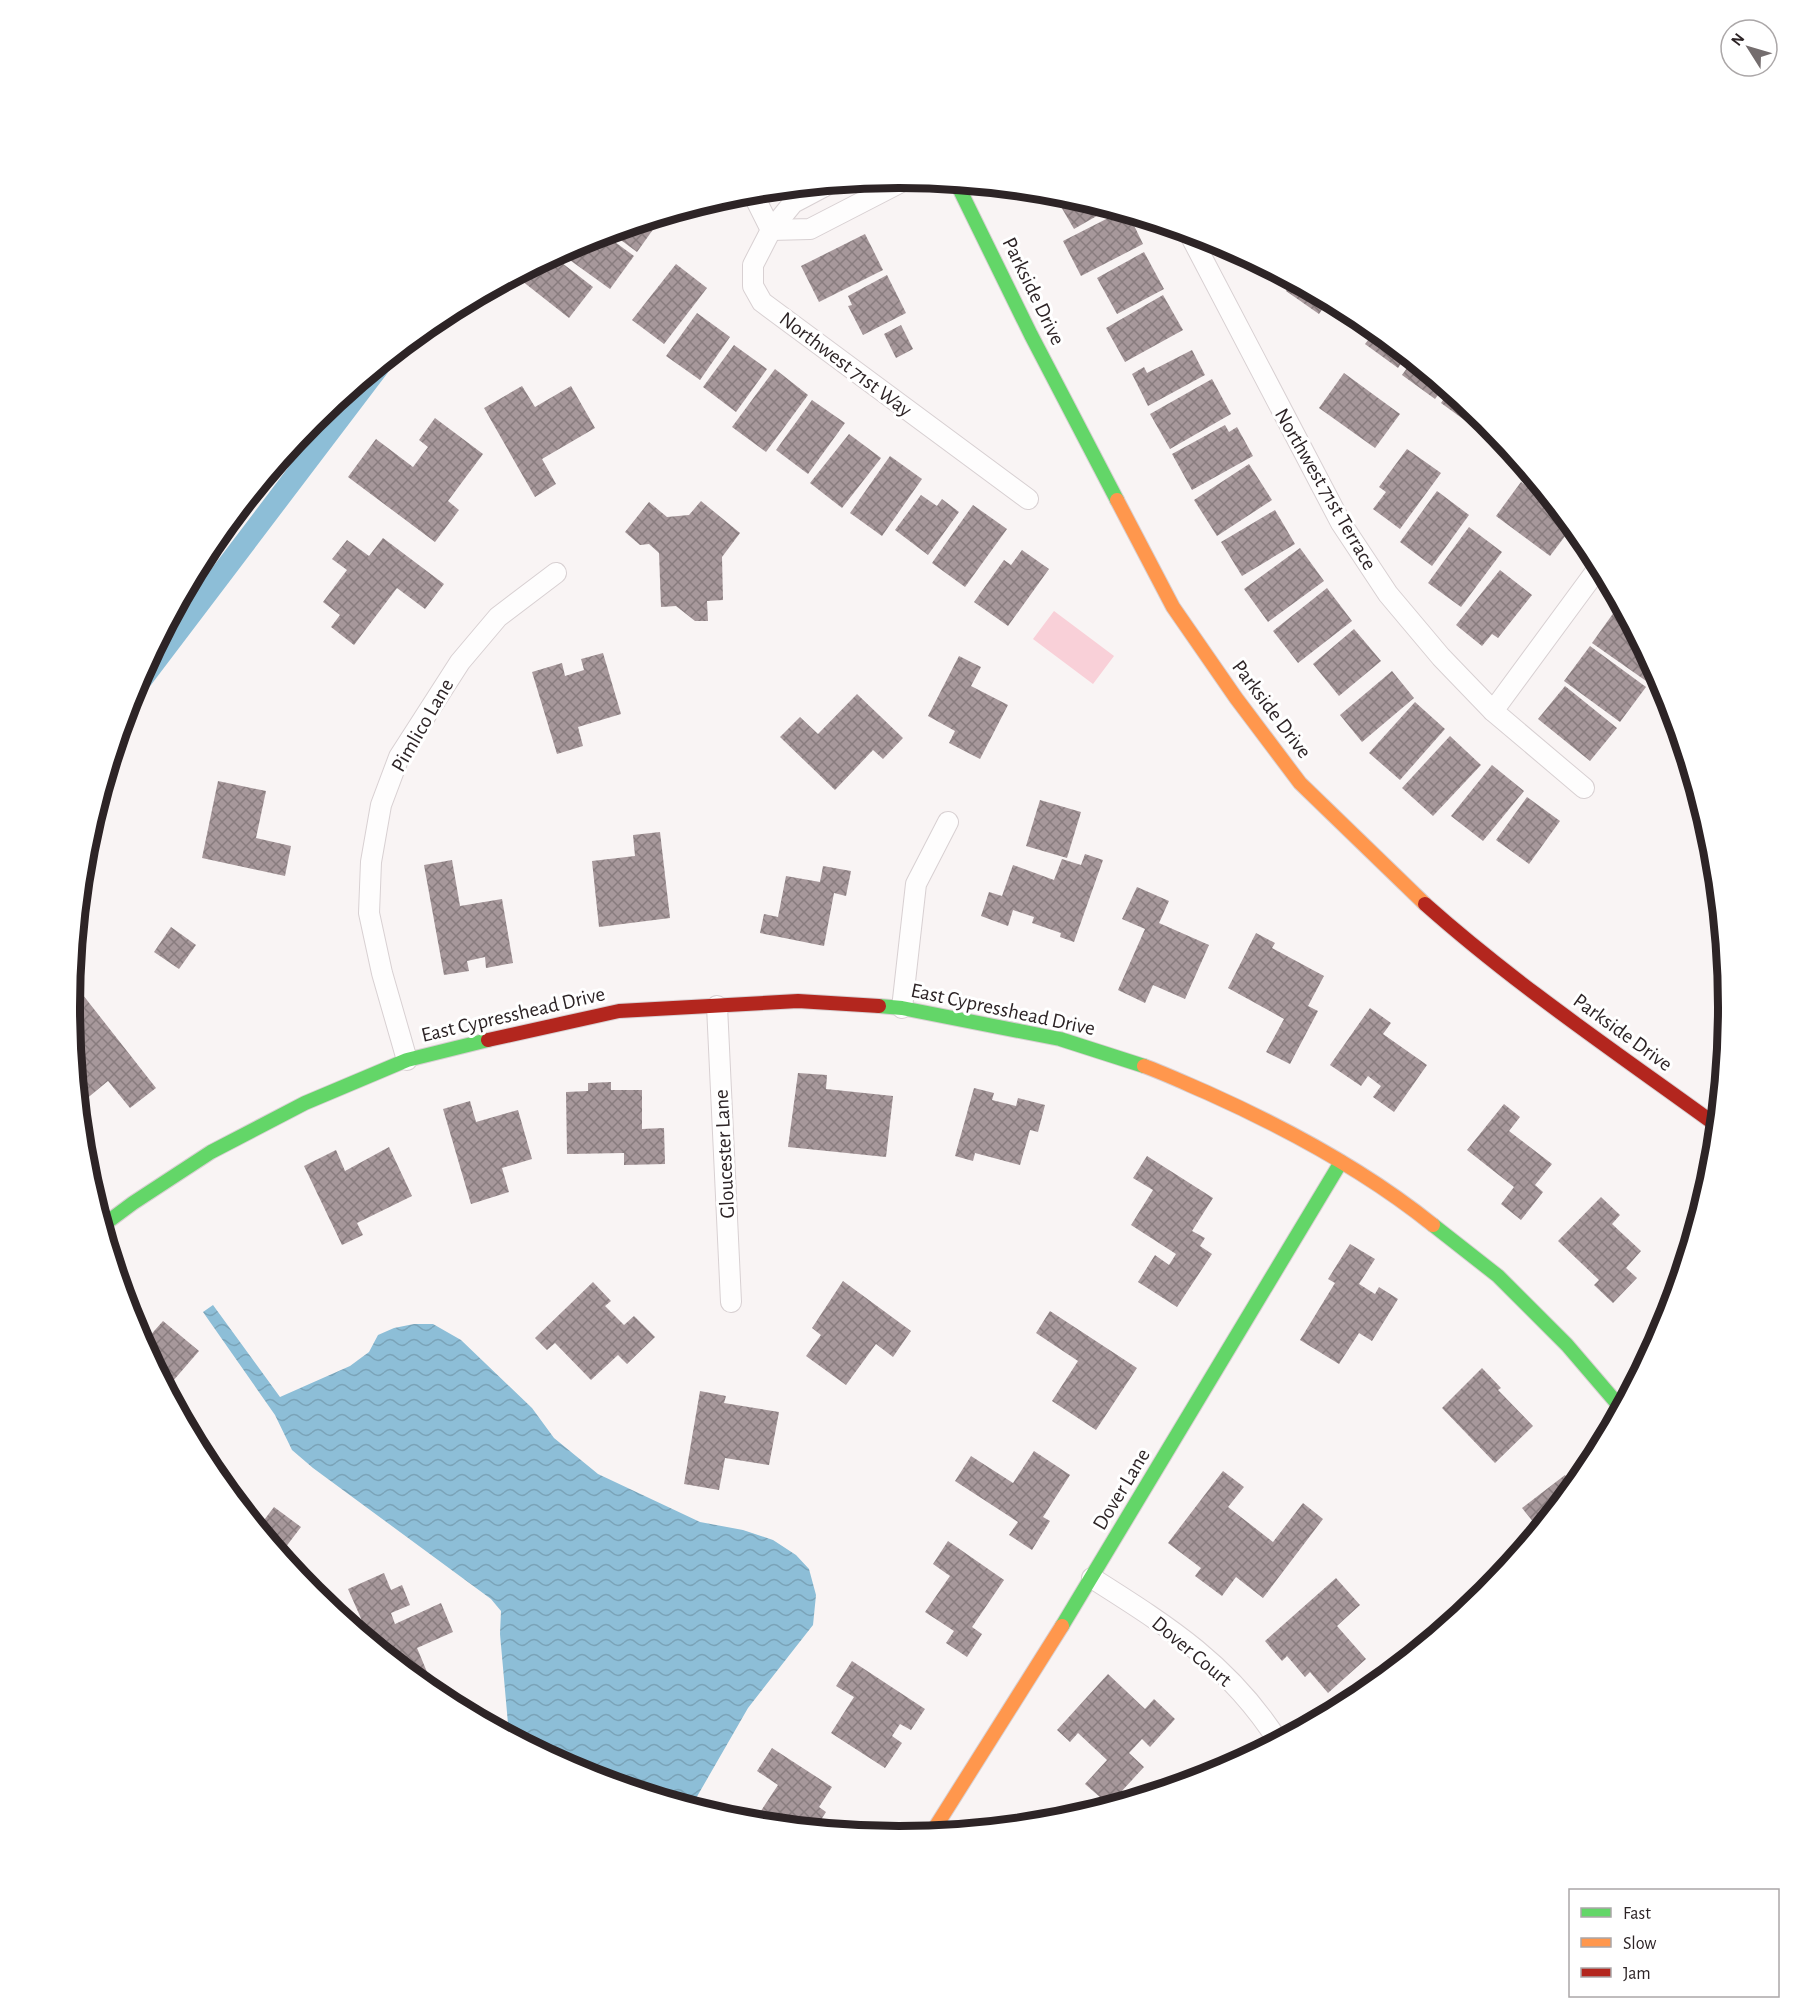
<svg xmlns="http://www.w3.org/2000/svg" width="1797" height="2015" font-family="'Alegreya Sans',sans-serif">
<defs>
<pattern id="water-waves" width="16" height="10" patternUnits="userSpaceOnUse" patternTransform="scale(1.5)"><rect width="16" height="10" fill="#8dbed7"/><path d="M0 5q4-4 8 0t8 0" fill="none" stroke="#7aa3b8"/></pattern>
<pattern id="building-cross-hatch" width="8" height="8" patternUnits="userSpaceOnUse" patternTransform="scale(1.5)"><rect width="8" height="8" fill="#a7989b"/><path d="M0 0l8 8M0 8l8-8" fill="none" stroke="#887c7e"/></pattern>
</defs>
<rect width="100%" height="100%" fill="#f9f4f4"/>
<polygon fill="#f9d0d8" points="1054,611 1114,656 1093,684 1033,639"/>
<polygon fill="url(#water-waves)" points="213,1305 280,1397 350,1366 369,1352 378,1335 394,1328 414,1324 433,1324 461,1340 532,1408 554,1438 598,1474 700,1522 743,1530 773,1540 796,1555 809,1569 816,1595 813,1625 748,1708 691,1807 581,1774 509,1735 500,1634 501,1611 491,1599 313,1468 292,1450 275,1415 203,1312"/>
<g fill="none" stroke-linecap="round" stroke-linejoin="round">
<polyline stroke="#8dbed7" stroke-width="22" points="131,693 379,366"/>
</g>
<g fill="url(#building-cross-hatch)">
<polygon points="1053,193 1061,194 1109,209 1074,229"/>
<polygon points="1120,212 1129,215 1143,244 1081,276 1063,241"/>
<polygon points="662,217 637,252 610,232 643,222"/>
<polygon points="604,234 634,256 610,289 560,253 581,241"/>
<polygon points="865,234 883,270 819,302 801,266"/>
<polygon points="1144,252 1164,289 1117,314 1097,278"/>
<polygon points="553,256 593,287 569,318 517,277 519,274"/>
<polygon points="1249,259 1285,278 1280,286 1247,263"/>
<polygon points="676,264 707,288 664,344 632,320"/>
<polygon points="887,275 906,313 863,335 848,306 852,305 848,296"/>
<polygon points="1292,282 1328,301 1319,314 1286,291"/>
<polygon points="1163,295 1183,330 1125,362 1106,328"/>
<polygon points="1336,305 1360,318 1369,326 1367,330"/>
<polygon points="697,313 730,337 700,380 666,356"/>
<polygon points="901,325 913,349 896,358 884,334"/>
<polygon points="1375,331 1406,356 1398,368 1365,344"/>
<polygon points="734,345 767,369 736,412 703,387"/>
<polygon points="1192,350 1205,375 1148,406 1132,374 1144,367 1147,373"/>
<polygon points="1412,361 1444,387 1435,399 1402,375"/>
<polygon points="775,369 808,395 766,452 732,427"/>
<polygon points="1344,373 1400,414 1375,448 1319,408"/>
<polygon points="1212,379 1231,414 1170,449 1150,414"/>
<polygon points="522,386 535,407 571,386 595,428 542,459 556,484 535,497 484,408"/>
<polygon points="1449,391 1481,418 1474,427 1441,403"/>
<polygon points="812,400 845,423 808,474 776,450"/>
<polygon points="435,418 483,454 448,501 459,510 435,542 348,477 376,439 413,467 428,447 419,440"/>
<polygon points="1225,425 1229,432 1237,427 1253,456 1192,490 1172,454"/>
<polygon points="849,434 881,458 842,508 810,483"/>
<polygon points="1407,449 1441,473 1400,529 1373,509 1386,492 1379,487"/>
<polygon points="890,456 922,479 882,536 850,513"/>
<polygon points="1249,464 1272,500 1217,536 1194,500"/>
<polygon points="1521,482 1557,509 1572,527 1550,556 1496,516"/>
<polygon points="1437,491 1469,515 1432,566 1400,542"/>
<polygon points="921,495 937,506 942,499 959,512 928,555 895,530"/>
<polygon points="701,501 740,533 722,557 723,600 707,601 708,621 695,621 676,606 661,607 659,553 649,544 640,545 625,532 649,502 667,517 689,515"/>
<polygon points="973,505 1007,529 965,587 932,563"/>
<polygon points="1275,510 1295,544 1242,576 1221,542"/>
<polygon points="1469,527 1502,552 1461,607 1428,583"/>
<polygon points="383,538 444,584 425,609 397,588 354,645 331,627 340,615 323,602 347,570 332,559 347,540 369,556"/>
<polygon points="1300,548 1324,581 1268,622 1244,589"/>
<polygon points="1022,550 1049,569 1008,626 974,602 1004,560 1011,565"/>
<polygon points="1500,570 1532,595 1498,638 1492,634 1482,646 1456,625"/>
<polygon points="1327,588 1352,621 1298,663 1273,631"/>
<polygon points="1617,608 1623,612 1656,673 1649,683 1592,643"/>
<polygon points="1354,629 1381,661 1339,696 1313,664"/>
<polygon points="1590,646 1646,687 1620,722 1564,681"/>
<polygon points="603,653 621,714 578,727 583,746 557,754 532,672 562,663 565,676 584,670 581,659"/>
<polygon points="959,656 981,667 971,686 1008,705 980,759 949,743 955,731 928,716"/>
<polygon points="1392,671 1414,698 1362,742 1340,715"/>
<polygon points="1565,686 1617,728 1590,761 1538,719"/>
<polygon points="857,694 903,738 883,759 873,750 835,790 780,737 800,717 818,734"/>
<polygon points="1415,702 1445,729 1400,780 1369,753"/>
<polygon points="1450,736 1481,765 1433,816 1402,788"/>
<polygon points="1492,765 1524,791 1483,841 1451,816"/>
<polygon points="218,781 266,791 256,838 291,846 285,876 202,858"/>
<polygon points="1527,797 1560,821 1529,864 1496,840"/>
<polygon points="1040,800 1081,812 1067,858 1026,846"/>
<polygon points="660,832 670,918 599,927 592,861 635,856 633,835"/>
<polygon points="1085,854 1103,860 1074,942 1060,937 1061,933 1032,923 1034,917 1013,910 1008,926 981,916 989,892 1002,896 1013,865 1054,880 1062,859 1081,865"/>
<polygon points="452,860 460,906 502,899 513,963 486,968 485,957 467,961 469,971 444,975 424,865"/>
<polygon points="823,866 851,871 846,896 834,893 824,946 760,933 764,914 778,917 786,876 820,882"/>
<polygon points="1137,887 1169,901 1159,923 1209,945 1185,999 1153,985 1145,1003 1118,990 1145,929 1122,919"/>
<polygon points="171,927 196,945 179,969 154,952"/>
<polygon points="1256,933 1275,943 1272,948 1324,976 1308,1006 1318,1011 1290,1064 1266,1052 1284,1019 1228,988"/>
<polygon points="79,990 156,1088 130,1108 108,1081 79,1105 69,1007 70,998"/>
<polygon points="1370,1008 1391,1023 1383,1034 1427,1065 1394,1112 1373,1097 1381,1086 1368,1076 1361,1086 1330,1065"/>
<polygon points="798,1073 827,1075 826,1089 893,1096 886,1157 788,1147"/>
<polygon points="611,1082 611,1090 642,1090 642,1129 664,1128 665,1164 624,1165 624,1153 567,1154 566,1092 588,1091 588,1083"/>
<polygon points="974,1088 994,1093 992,1100 1016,1106 1018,1098 1045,1105 1038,1132 1030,1130 1020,1165 975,1153 973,1161 955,1156"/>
<polygon points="470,1101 476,1122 518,1110 532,1159 502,1168 509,1192 471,1204 443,1109"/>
<polygon points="1504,1104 1520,1117 1509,1131 1552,1164 1535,1185 1543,1192 1521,1220 1501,1204 1514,1187 1467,1150"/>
<polygon points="389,1147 412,1196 357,1223 363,1235 342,1245 304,1166 336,1150 345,1171"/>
<polygon points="1147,1156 1213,1198 1192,1231 1205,1238 1200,1246 1212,1254 1177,1307 1138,1282 1155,1255 1169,1265 1176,1254 1131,1225 1153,1190 1133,1178"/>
<polygon points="1601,1197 1620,1215 1612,1224 1641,1251 1626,1268 1637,1278 1613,1303 1594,1285 1599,1280 1558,1241"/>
<polygon points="1350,1244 1375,1259 1359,1284 1375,1294 1379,1287 1398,1299 1372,1341 1359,1333 1339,1364 1300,1340 1335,1283 1328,1279"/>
<polygon points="843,1281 911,1331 893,1357 876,1344 846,1385 806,1356 821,1335 812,1328"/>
<polygon points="593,1282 611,1301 605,1306 624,1325 634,1316 655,1337 627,1364 618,1355 591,1380 555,1343 547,1350 535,1338"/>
<polygon points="1050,1311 1137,1368 1096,1430 1052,1401 1078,1361 1036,1333"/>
<polygon points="163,1321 199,1351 166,1389 145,1349 151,1342 147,1339"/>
<polygon points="1482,1368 1501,1388 1498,1390 1533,1426 1495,1463 1442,1408"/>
<polygon points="700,1391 726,1396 724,1403 779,1412 769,1465 725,1458 719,1490 684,1484"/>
<polygon points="1034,1451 1070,1475 1043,1517 1050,1521 1032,1550 1009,1535 1018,1522 955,1481 971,1456 1013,1483"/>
<polygon points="1223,1471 1244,1487 1228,1507 1273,1542 1303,1503 1323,1519 1263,1598 1236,1577 1222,1596 1195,1576 1201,1568 1168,1543"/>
<polygon points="1565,1475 1574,1486 1539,1529 1522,1508"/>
<polygon points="274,1507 301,1527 282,1552 320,1581 311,1593 258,1528"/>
<polygon points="948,1541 1004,1580 972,1627 982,1634 967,1657 946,1643 954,1631 925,1612 950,1576 933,1564"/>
<polygon points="384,1573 391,1590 402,1585 410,1605 391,1613 395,1624 441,1603 453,1632 417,1648 435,1691 432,1692 361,1634 367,1632 348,1589"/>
<polygon points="1336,1578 1360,1605 1337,1626 1366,1659 1328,1693 1310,1672 1305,1677 1287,1656 1282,1661 1265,1641"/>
<polygon points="852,1661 925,1709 911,1730 900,1724 892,1736 902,1743 885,1768 831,1733 854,1697 836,1686"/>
<polygon points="1108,1674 1145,1709 1154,1699 1175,1719 1150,1747 1142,1739 1129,1753 1144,1767 1109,1805 1085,1784 1107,1760 1078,1733 1070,1742 1057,1730"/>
<polygon points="772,1748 832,1787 819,1807 826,1812 815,1829 761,1823 755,1820 778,1785 757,1771"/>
</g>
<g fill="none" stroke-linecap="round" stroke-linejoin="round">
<defs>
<g id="street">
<polyline points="827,185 793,203 771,230 753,265 753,286 762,302 1028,499"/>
<polyline points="752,192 771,230"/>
<polyline points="771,230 810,229 907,179"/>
<polyline points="1189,233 1341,523 1388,594 1441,657 1493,711 1584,788"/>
<polyline points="1493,711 1599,567"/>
<polyline points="717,1006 731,1302"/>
<polyline points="902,1008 916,884 948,822"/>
<polyline points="407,1060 382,973 369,913 371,862 381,805 399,757 460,662 498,617 556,573"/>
<path d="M1092 1578C1166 1625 1229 1664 1278 1741"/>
</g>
<g id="fast">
<polyline points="957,184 1031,335 1117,500"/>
<polyline points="879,1006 902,1008 1060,1039 1144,1066"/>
<polyline points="1433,1225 1498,1276 1567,1345 1621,1408"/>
<polyline points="102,1226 133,1203 211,1152 305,1103 407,1060 488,1040"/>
<polyline points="1062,1626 1341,1162"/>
</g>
<g id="slow">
<polyline points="1117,500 1173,607 1236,698 1300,783 1425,904"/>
<path d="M1144 1066C1166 1074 1187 1084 1208 1093 1286 1128 1366 1171 1433 1225"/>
<polyline points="931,1834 1062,1626"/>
</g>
<g id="jam">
<path d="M1425 904C1516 985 1617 1053 1716 1125"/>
<polyline points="488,1040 619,1011 798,1001 879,1006"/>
</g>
</defs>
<use href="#street" stroke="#d8d0d2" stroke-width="22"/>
<use href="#fast" stroke="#d8d0d2" stroke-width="16"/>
<use href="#slow" stroke="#d8d0d2" stroke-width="16"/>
<use href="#jam" stroke="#d8d0d2" stroke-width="16"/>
<use href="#street" stroke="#fefdfd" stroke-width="20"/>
<use href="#fast" stroke="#63d668" stroke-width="14"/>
<use href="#slow" stroke="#ff974d" stroke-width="14"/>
<use href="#jam" stroke="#b3261e" stroke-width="14"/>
</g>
<g text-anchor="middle" stroke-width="6" stroke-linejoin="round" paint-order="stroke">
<g font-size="21" fill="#2d2426" stroke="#fff">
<text transform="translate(1034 291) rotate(64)" y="7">Parkside Drive</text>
<text transform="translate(846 364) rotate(37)" y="7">Northwest 71st Way</text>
<text transform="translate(1326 489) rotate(60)" y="7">Northwest 71st Terrace</text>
<text transform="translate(1272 709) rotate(53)" y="7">Parkside Drive</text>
<text transform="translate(422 725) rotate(-60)" y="7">Pimlico Lane</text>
<text transform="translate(1003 1009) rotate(12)" y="7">East Cypresshead Drive</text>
<text transform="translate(513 1014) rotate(-13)" y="7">East Cypresshead Drive</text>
<text transform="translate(1623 1032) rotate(36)" y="7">Parkside Drive</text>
<text transform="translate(724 1154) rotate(-93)" y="7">Gloucester Lane</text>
<text transform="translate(1121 1489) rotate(-59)" y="7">Dover Lane</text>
<text transform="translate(1192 1651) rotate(40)" y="7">Dover Court</text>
</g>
</g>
<path d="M0 0H1797V2015H0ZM80 1007a819 819 0 1 1 1638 0a819 819 0 1 1-1638 0Z" fill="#fff" fill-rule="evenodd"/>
<path fill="none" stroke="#2d2426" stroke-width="8" d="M80 1007a819 819 0 1 1 1638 0a819 819 0 1 1-1638 0Z"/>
<rect x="1569" y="1889" width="210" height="108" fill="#ffffff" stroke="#aba7a8" stroke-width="1.5"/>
<rect x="1581" y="1908" width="30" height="9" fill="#63d668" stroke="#aba7a8" stroke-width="1.5"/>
<text x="1623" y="1919" font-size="18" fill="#2d2426">Fast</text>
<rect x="1581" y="1938" width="30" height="9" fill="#ff974d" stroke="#aba7a8" stroke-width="1.5"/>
<text x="1623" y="1949" font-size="18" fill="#2d2426">Slow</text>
<rect x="1581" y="1968" width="30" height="9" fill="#b3261e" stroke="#aba7a8" stroke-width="1.5"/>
<text x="1623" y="1979" font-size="18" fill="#2d2426">Jam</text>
<g transform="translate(1749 48) rotate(307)"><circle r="28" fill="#ffffff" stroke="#aba7a8" stroke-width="1.5"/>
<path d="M0-4.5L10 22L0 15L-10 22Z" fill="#746d6e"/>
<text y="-9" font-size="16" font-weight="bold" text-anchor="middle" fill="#2d2426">N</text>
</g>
</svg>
